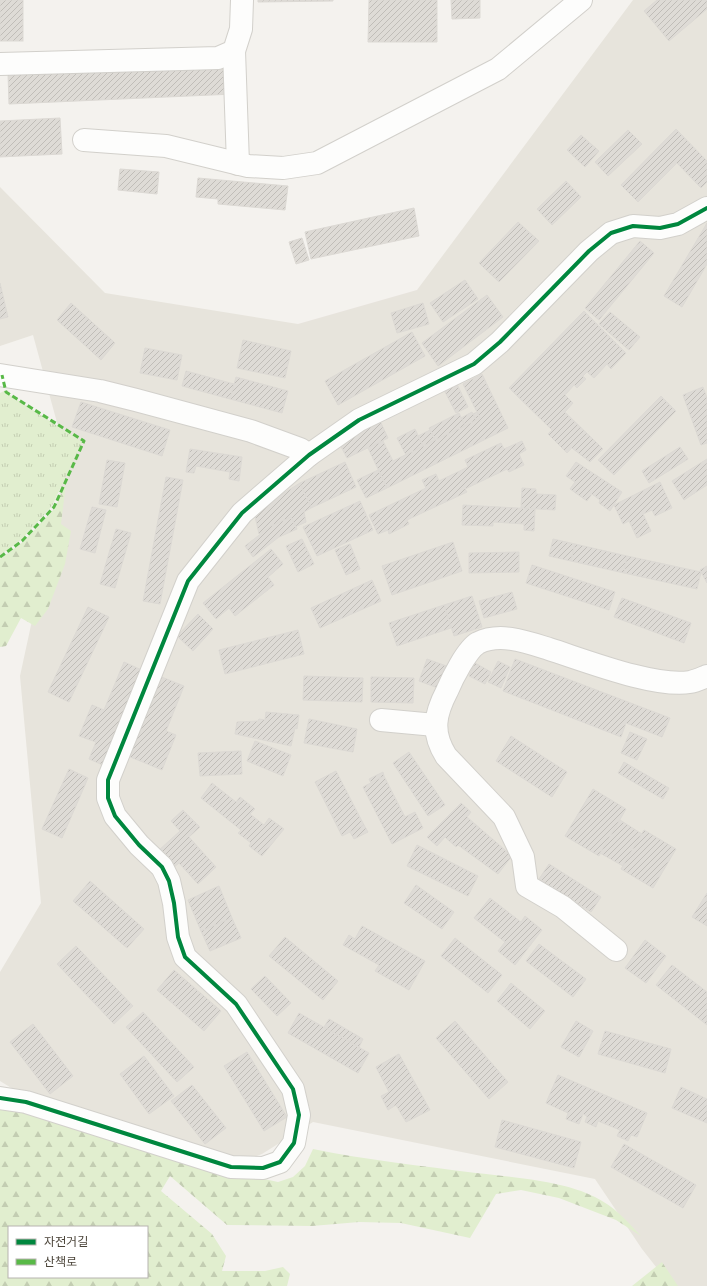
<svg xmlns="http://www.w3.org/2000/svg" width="707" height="1286" font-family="Karla,'Noto Sans KR',sans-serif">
<defs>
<pattern id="grass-tufts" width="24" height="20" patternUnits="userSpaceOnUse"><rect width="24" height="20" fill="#e1eecf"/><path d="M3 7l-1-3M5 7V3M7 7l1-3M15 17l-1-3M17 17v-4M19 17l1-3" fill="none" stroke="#c3cdb2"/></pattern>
<pattern id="forest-firs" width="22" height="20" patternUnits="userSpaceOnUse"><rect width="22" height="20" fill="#e1eecf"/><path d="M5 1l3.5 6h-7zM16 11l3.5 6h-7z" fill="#c3cdb2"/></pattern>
<pattern id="building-hatch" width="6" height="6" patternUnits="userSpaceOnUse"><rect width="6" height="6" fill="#dedbd6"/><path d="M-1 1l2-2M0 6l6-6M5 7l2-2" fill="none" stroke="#c0bdb8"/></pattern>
</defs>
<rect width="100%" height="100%" fill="#f4f2ee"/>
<polygon fill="#e7e4dc" points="633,0 707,0 707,1286 671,1286 642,1249 595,1179 313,1122 262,1154 238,1163 26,1097 0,1081 0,972 41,903 20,676 67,459 33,335 0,346 0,187 105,293 298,324 417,290"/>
<polygon fill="url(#grass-tufts)" points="4,391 82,442 52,506 21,540 0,555 0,393"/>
<g fill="url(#forest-firs)" fill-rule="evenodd">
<polygon points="66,483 61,524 71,531 65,564 48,609 35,626 21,618 6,646 0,647 0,559 23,542 55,508"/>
<path d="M0 1106 46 1116 233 1172 278 1182 293 1177 305 1166 313 1149C367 1160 422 1166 476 1173 512 1177 564 1181 595 1197 615 1207 626 1220 641 1236L616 1220 559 1198 521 1190 496 1194 470 1238 401 1223 359 1222 312 1226 227 1225 170 1176 161 1191 212 1234 226 1256 222 1271H265L283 1267 290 1274 287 1286H0ZM9 1227H147V1277H9Z"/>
<polygon points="662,1262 678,1286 632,1286"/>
</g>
<g fill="url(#building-hatch)" stroke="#dcd9d4">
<rect x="0" y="0" width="23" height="41"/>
<polygon points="258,0 333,0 333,1 258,2"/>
<polygon points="369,0 437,0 437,42 368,42"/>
<polygon points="451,0 480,0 480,18 452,19"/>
<polygon points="657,0 707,0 707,9 669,41 644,11"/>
<polygon points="233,63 234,94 9,104 8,73"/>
<polygon points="60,118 62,154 0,157 0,121"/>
<polygon points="676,129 707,161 707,182 701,188 677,163 638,202 621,185"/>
<polygon points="628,130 642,144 608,176 595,162"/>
<polygon points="581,135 599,151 585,167 567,150"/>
<polygon points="120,169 159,172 157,194 118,190"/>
<polygon points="198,178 288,186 285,210 218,204 218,199 196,197"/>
<polygon points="566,181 581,197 552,225 537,209"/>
<polygon points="414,208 419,236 311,259 305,232"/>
<polygon points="518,222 539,241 499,282 479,263"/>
<polygon points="707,223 707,264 682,307 664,296"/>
<polygon points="302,238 309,260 296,264 289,242"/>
<polygon points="640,241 654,253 599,320 585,308"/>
<polygon points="465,280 478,299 443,322 430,303"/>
<polygon points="0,283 8,317 0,319"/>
<polygon points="487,295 503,317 438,366 422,343"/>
<polygon points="71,303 115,343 101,360 57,320"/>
<polygon points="423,303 429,324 397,333 391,313"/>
<polygon points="584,311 626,353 611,369 607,364 594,378 587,372 583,376 586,379 577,388 574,385 565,395 573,403 565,412 567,414 552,430 509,388"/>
<polygon points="610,312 640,337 629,350 599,324"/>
<polygon points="412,332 425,356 338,405 325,381"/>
<polygon points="243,340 291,351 285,378 237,368"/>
<polygon points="145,348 182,355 177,380 140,373"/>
<polygon points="186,371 234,384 230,399 182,386"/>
<polygon points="482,374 508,428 387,488 368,448 383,441 393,461 480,418 463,384"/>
<polygon points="236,377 288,391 282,413 230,399"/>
<polygon points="455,380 468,407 456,413 442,386"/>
<polygon points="703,387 707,398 707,443 701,445 683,395"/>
<polygon points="661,396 676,411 614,475 598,460"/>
<polygon points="81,402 170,430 162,456 72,427"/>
<polygon points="472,412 476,420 465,426 461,418"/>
<polygon points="477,412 480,418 476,420 473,414"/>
<polygon points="459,413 465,426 435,440 429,428"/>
<polygon points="567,414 603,449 590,462 572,448 567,453 548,434"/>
<polygon points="380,421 388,438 347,458 338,441"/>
<polygon points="415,429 423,446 406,455 397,438"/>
<polygon points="430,430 435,440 423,446 418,436"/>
<polygon points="522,441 526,450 519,454 524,465 509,472 507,469 465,489 467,492 407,520 409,524 389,534 388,530 378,534 369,515 426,488 422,480 436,474 439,481 468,467 465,460 501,443 504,449"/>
<polygon points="680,447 688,459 649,483 642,471"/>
<polygon points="190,449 242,457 239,481 229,479 230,472 196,466 194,473 186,472"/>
<polygon points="707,459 707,485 684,500 672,481"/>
<polygon points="107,460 125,463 117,507 99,504"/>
<polygon points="345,462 356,487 311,508 300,483"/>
<polygon points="576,462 622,492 610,511 599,503 600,500 592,494 587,501 570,489 575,482 566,476"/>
<polygon points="378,470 387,488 366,498 357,480"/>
<polygon points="166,477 183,480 160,604 143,601"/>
<polygon points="660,482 672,508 655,516 652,510 643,514 651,531 637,538 629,521 623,524 614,505"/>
<polygon points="300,483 311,508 304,512 306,522 295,527 291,517 271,526 259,534 254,512"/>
<polygon points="522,488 536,489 536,494 556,495 555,510 521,508"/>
<polygon points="360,501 373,530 317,556 303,527"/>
<polygon points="463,505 535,509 534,531 524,530 524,524 493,522 493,526 462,525"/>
<polygon points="92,507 106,510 95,553 80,549"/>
<polygon points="291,517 297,529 279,537 253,557 245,546 271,526"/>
<polygon points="116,529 131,533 115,588 100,584"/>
<polygon points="302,539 314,564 298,572 286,546"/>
<polygon points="553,539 575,544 571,561 549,556"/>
<polygon points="453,542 462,571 392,595 382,566"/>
<polygon points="350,544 360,569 346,575 335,550"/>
<polygon points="575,544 627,556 624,573 571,561"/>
<polygon points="271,549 283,564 268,577 274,585 235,616 229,608 216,619 203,603"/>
<polygon points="519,552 519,572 469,573 469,553"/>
<polygon points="627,556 701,572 697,589 624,573"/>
<polygon points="532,565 615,592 609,610 526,583"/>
<polygon points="707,566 707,583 700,570"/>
<polygon points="372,580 381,601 320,628 311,608"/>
<polygon points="512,592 517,609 484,618 479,601"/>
<polygon points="472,596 482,627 454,636 444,605"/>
<polygon points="622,598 691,623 684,643 614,617"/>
<polygon points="444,605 451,628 397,646 389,623"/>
<polygon points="88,607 109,617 69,702 48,692"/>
<polygon points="198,614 213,629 193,651 177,636"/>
<polygon points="298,630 304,654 225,674 219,650"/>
<polygon points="427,659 452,668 438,688 419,681"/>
<polygon points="515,659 670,718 662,737 626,723 621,737 503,691"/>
<polygon points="498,661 510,667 501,688 488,682"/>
<polygon points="124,662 144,671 105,766 89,759 96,742 79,736 92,705 104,710"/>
<polygon points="475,663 491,672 485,684 469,676"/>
<polygon points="159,676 184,686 166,731 176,735 162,770 123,754"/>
<polygon points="304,676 363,678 362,702 303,700"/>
<polygon points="371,677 414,678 413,703 371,702"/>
<polygon points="266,712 299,715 297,729 295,728 291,746 235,734 237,722 258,721 259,719 265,720"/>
<polygon points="309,719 357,729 353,752 304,743"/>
<polygon points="630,732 647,739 637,760 621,753"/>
<polygon points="511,736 567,772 552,797 496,761"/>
<polygon points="255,741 291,755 283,776 247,761"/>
<polygon points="241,751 242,774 200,776 198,753"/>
<polygon points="409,752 445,805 428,816 393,763"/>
<polygon points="624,762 669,788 663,799 618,773"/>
<polygon points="69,769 88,778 62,838 42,829"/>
<polygon points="336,771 364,825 342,836 315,782"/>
<polygon points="383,772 384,776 371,783 369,779"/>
<polygon points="384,776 405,817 415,812 423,828 392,844 363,787"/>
<polygon points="212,783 236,802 240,797 255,809 250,814 264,825 269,818 284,829 262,856 249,846 251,843 238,833 241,830 201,798"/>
<polygon points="593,789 626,809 599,856 565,836"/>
<polygon points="461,803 471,812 467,817 512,856 498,874 458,845 456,847 445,837 437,846 427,837"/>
<polygon points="183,810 200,827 189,837 216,867 198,884 179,863 173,868 158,851 180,831 171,821"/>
<polygon points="620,820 642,834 623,866 600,853"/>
<polygon points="364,825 368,832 354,839 350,832"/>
<polygon points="644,830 676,849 653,888 621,869"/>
<polygon points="417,845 478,876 468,896 407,866"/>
<polygon points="549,864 601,897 591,912 539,879"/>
<polygon points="90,881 144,929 127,948 73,901"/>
<polygon points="416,885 454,912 442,929 404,903"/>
<polygon points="219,886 232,918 201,931 188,900"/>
<polygon points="707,893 707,926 692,917"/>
<polygon points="490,898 521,922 525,916 542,930 515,965 498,951 505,942 474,918"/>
<polygon points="232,918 241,938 210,951 201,931"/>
<polygon points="362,926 425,961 409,990 375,971 379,965 343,945 349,935 355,939"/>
<polygon points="285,937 338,981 323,1000 269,956"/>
<polygon points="455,938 502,975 488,993 441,956"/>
<polygon points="645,940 666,956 646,983 625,968"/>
<polygon points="539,944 586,979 573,997 526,961"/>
<polygon points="76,946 133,1006 114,1024 57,964"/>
<polygon points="672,965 707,992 707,1025 656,985"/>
<polygon points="174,970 221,1011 204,1031 157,990"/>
<polygon points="265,976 291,1003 277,1016 251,989"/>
<polygon points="511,983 545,1011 530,1029 497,1001"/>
<polygon points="143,1012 194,1067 177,1082 126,1027"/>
<polygon points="299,1013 369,1053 358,1073 288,1033"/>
<polygon points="329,1019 363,1039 359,1047 324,1027"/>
<polygon points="455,1021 508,1082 489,1099 436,1038"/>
<polygon points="576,1021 593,1031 579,1057 561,1047"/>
<polygon points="33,1024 73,1076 50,1094 10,1042"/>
<polygon points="605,1031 671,1049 665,1073 598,1054"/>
<polygon points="247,1052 287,1117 264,1131 224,1066"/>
<polygon points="399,1054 430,1110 406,1122 396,1105 388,1110 381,1096 389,1092 376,1067"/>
<polygon points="144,1056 174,1096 149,1114 120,1074"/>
<polygon points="558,1075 647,1113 637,1137 631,1135 628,1141 617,1136 620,1130 598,1121 596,1127 585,1122 587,1116 583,1114 579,1124 566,1119 568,1113 546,1103"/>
<polygon points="192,1085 226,1128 205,1144 171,1101"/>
<polygon points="681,1087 707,1099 707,1123 672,1108"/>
<polygon points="502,1120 581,1142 574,1168 495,1147"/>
<polygon points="624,1144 696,1185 683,1208 611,1167"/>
</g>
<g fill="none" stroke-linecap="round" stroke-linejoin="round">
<defs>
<g id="minor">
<polyline points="234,51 238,164"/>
<polyline points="0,64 218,58 234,51 241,29 242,0"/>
<polyline points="84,140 166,146 248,166 283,168 317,163 498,69 581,0"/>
<polyline points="0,375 100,391 136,400 251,431 300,449 309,455"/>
<polyline points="381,720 435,725"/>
<path d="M616 950 563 907 527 886 523 857 504 817 446 756C431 732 435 714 447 691 452 679 467 649 478 643 500 632 527 642 549 649 584 660 655 688 690 682 696 681 702 678 707 676"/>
<polyline points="0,1098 26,1102 231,1167 263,1168 280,1162 294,1143 299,1115 293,1089 236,1004 185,957 178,937 174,903 169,881 162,867 139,845 115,816 108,798 108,780 188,581 242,513 309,455 359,420 474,364 500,342 589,251 611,233 633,226 660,228 678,224 707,208"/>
</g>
</defs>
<use href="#minor" stroke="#d2d0cb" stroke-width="24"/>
<use href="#minor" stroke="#fdfdfc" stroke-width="22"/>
<polyline stroke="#58b947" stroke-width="3" stroke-dasharray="6 3" stroke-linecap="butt" points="0,557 22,541 54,507 84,441 6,392 2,375"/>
<defs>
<polyline id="cycleway" points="0,1098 26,1102 231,1167 263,1168 280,1162 294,1143 299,1115 293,1089 236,1004 185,957 178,937 174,903 169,881 162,867 139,845 115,816 108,798 108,780 188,581 242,513 309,455 359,420 474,364 500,342 589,251 611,233 633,226 660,228 678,224 707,208"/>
</defs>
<use href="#cycleway" stroke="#fff" stroke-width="6"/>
<use href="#cycleway" stroke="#00873e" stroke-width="4"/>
</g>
<rect x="8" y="1226" width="140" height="52" fill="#ffffff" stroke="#b7b4b0"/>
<rect x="16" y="1239" width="20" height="6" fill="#00873e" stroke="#b7b4b0"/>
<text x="44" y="1246" font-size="12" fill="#4b4439">자전거길</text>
<rect x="16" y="1259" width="20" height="6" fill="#58b947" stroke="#b7b4b0"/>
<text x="44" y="1266" font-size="12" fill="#4b4439">산책로</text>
</svg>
